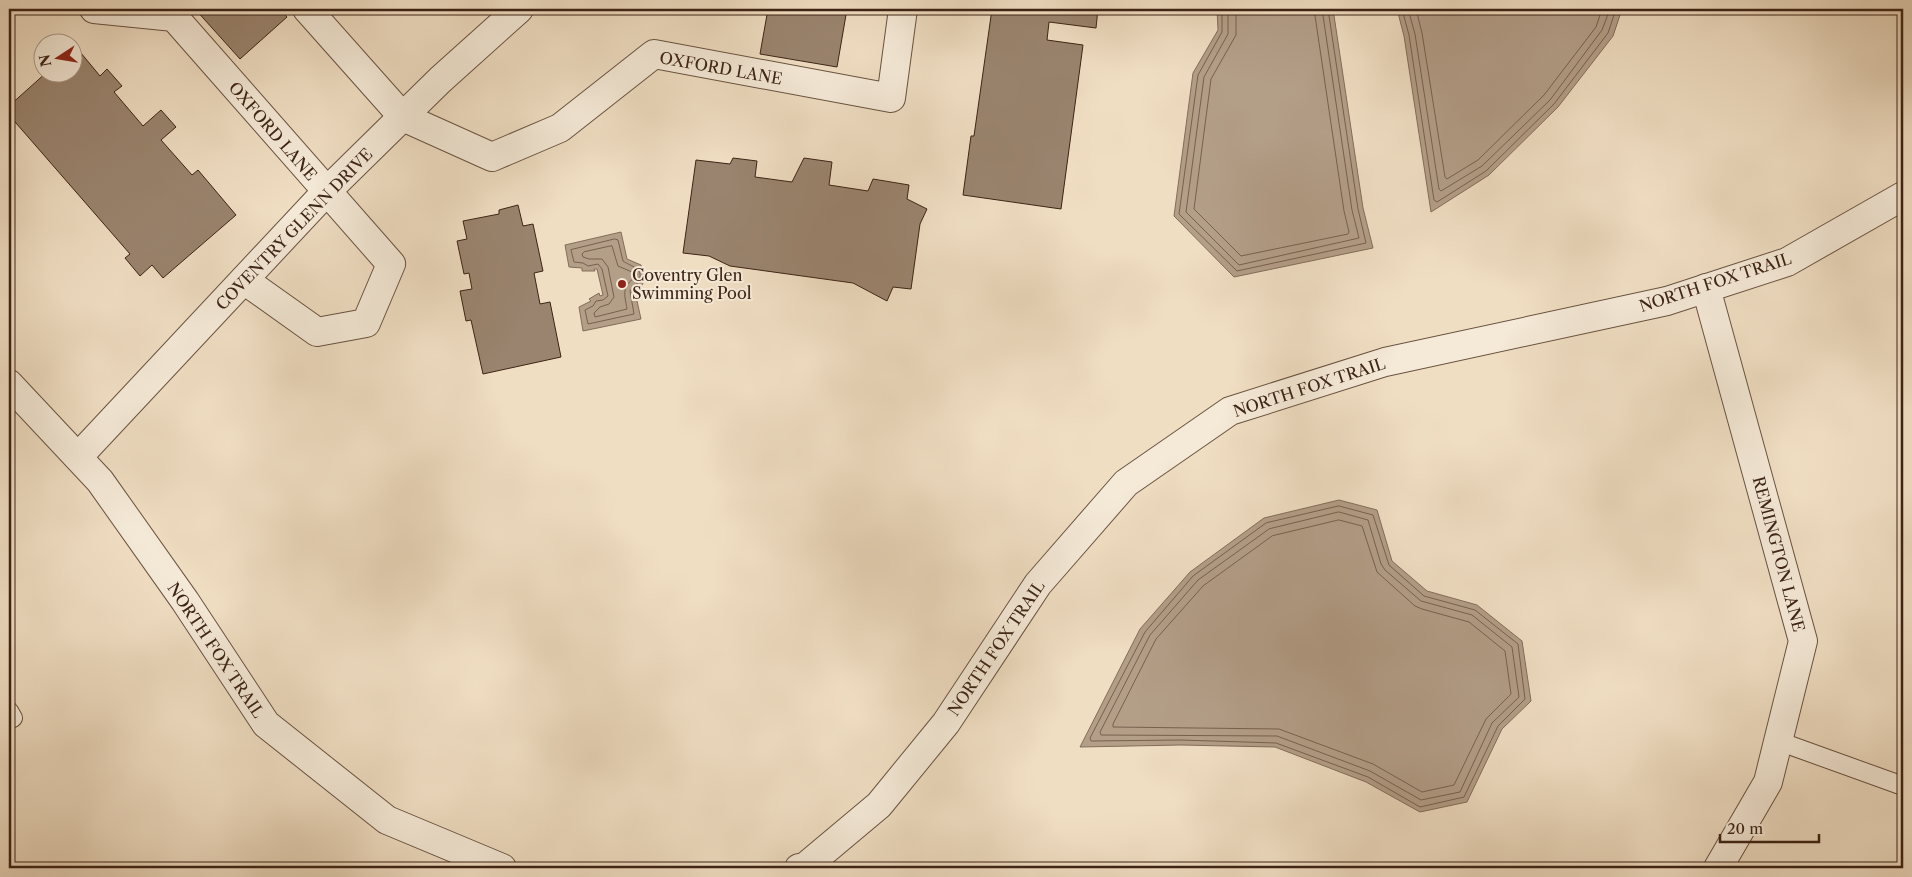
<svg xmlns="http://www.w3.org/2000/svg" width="1912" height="877" font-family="'Libre Caslon Text',serif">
<rect width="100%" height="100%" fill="#f0dec3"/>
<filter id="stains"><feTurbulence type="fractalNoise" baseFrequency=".004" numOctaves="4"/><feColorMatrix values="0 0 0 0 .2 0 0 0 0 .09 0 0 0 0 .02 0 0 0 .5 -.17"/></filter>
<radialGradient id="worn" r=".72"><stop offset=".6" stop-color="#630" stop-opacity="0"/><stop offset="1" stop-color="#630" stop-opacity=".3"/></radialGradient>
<g fill="#b39e88" stroke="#836d5a">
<polygon points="1217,9 1333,9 1363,208 1373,248 1234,277 1174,216 1193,73 1218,30"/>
<polygon points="1397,9 1622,9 1613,36 1558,107 1489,175 1431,212 1404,36"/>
<path d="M621 232 627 259 641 265C646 277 646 284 635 292L641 319 583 331 579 307 591 301 589 299 599 293 600 296 603 295 597 269H594L595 271H582V268L569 267 565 245Z"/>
<polygon points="1339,500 1377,510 1392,561 1427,591 1477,605 1522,641 1531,701 1502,729 1467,802 1420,812 1366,782 1275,747 1181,745 1080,747 1140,629 1190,572 1264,518"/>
</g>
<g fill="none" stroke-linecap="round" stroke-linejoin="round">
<g stroke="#78604e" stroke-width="1">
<polyline points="1222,9 1222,32 1198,75 1179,214 1237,271 1366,243 1358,209 1328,9"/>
<polyline points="1228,9 1228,34 1204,77 1186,212 1239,265 1359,238 1352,210 1322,9"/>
<polyline points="1236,9 1236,35 1211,79 1194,209 1241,256 1348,234 1349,232 1344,211 1314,9"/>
<polyline points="1402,9 1409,35 1434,200 1437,202 1486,171 1554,104 1608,33 1616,9"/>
<polyline points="1408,9 1415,34 1439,189 1441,191 1482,166 1550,100 1602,30 1610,9"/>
<polyline points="1416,9 1422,33 1445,177 1447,179 1478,160 1544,95 1596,27 1602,9"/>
<path d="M615 239 618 240 623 261C630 266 646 269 638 282 636 286 632 287 630 291L634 314 588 324 585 310 593 306 596 301 603 300 608 296 602 269 598 264 588 266 583 263 574 262 571 250Z"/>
<path d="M612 246 618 266 632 272 633 275V279C621 288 625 296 627 309L595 317 594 313 600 307 609 304 614 297 608 267 602 259H589L583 257 582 254 584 252Z"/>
<polygon points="1339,506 1373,515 1389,565 1424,596 1475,610 1518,644 1525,699 1498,726 1464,797 1420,807 1368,777 1276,743 1181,740 1091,741 1090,738 1145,632 1193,576 1266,523"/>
<polygon points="1339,512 1368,520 1381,564 1385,570 1421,601 1472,615 1512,647 1519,697 1492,723 1460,792 1421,800 1370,771 1277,736 1101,735 1100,732 1150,635 1198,580 1269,529"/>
<polygon points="1339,520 1362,526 1377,572 1415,606 1422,609 1469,622 1505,651 1511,694 1486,719 1454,785 1422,792 1373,764 1279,729 1113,727 1113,724 1156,639 1203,586 1272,536"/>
</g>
</g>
<g fill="#9a846f" stroke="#3c2315">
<polygon points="195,9 280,9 287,17 240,59"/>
<polygon points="768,9 847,9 837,67 760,54"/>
<polygon points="992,9 1098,9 1096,28 1049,22 1047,40 1083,45 1061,209 963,195 971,136 974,136"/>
<polygon points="76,47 100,76 107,69 122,86 114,92 143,126 161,110 176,127 161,140 192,175 198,170 236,215 163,278 152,265 140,276 125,258 130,254 9,115 9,106 47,72 72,72 72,50"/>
<polygon points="733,158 757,161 755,177 792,182 804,158 832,162 829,185 868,191 873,179 909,185 907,199 927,209 920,224 911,289 893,287 887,301 853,283 730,266 709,256 683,253 696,160 730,164"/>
<polygon points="518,205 523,226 533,224 543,271 534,273 540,304 550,302 561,357 483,374 471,320 466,321 460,291 472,289 469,273 464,274 457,241 467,239 463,221 499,214 499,210"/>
</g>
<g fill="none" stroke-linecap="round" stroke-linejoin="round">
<defs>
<g id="lane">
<polyline points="9,711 13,718"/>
<polyline points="1778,741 1903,786"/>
</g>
<g id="street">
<polyline points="94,9 174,17 391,264 366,323 317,332 244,280"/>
<polyline points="307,9 403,117 492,157 560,128 654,54 891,98 903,9"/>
<polyline points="1706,288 1803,641 1768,782 1718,868"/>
<polyline points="9,384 100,481 185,601 266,724 387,820 502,868"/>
<polyline points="78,457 326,192 440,80 519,9"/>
<polyline points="799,868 805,867 879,805 946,723 1038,584 1126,483 1230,411 1385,362 1667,301 1787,262 1903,196"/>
</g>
</defs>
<use href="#lane" stroke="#695240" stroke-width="20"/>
<use href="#street" stroke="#695240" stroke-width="30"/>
<use href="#lane" stroke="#f5ead8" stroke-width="18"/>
<use href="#street" stroke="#f5ead8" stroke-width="28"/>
</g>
<circle fill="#8f2418" stroke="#f5ead8" stroke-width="2" cx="622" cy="284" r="5"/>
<g text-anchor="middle" stroke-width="4" stroke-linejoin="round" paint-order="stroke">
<g font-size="16" fill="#3c2315" stroke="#f5ead8">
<text transform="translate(721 68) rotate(10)" y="6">OXFORD LANE</text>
<text transform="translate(273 131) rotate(49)" y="6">OXFORD LANE</text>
<text transform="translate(294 229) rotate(-46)" y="6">COVENTRY GLENN DRIVE</text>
<text transform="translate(1715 282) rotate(-18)" y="6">NORTH FOX TRAIL</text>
<text transform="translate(1309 387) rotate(-18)" y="6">NORTH FOX TRAIL</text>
<text transform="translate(1779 554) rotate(75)" y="6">REMINGTON LANE</text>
<text transform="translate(996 648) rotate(-56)" y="6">NORTH FOX TRAIL</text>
<text transform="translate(216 650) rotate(56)" y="6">NORTH FOX TRAIL</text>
</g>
<g font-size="16" fill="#3c2315" stroke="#f5ead8" text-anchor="start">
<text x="632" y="281">Coventry Glen<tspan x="632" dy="18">Swimming Pool</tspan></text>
</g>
</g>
<rect width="1912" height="877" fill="none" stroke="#f0dec3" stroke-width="30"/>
<rect x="10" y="10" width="1892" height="857" fill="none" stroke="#3c2315" stroke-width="2.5"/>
<rect x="15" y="15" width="1882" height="847" fill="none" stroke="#3c2315"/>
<g transform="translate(58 58) rotate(258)"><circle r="24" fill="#f5ead8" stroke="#ab9a8a"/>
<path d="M0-4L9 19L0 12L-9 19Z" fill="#8f2418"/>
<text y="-8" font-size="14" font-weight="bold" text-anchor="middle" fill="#3c2315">N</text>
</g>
<path d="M1720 834v8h99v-8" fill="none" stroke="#3c2315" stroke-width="2.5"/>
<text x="1727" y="834" font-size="15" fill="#3c2315" stroke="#f5ead8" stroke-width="4" paint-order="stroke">20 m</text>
<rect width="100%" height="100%" filter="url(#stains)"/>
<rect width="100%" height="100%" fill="url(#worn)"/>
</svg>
